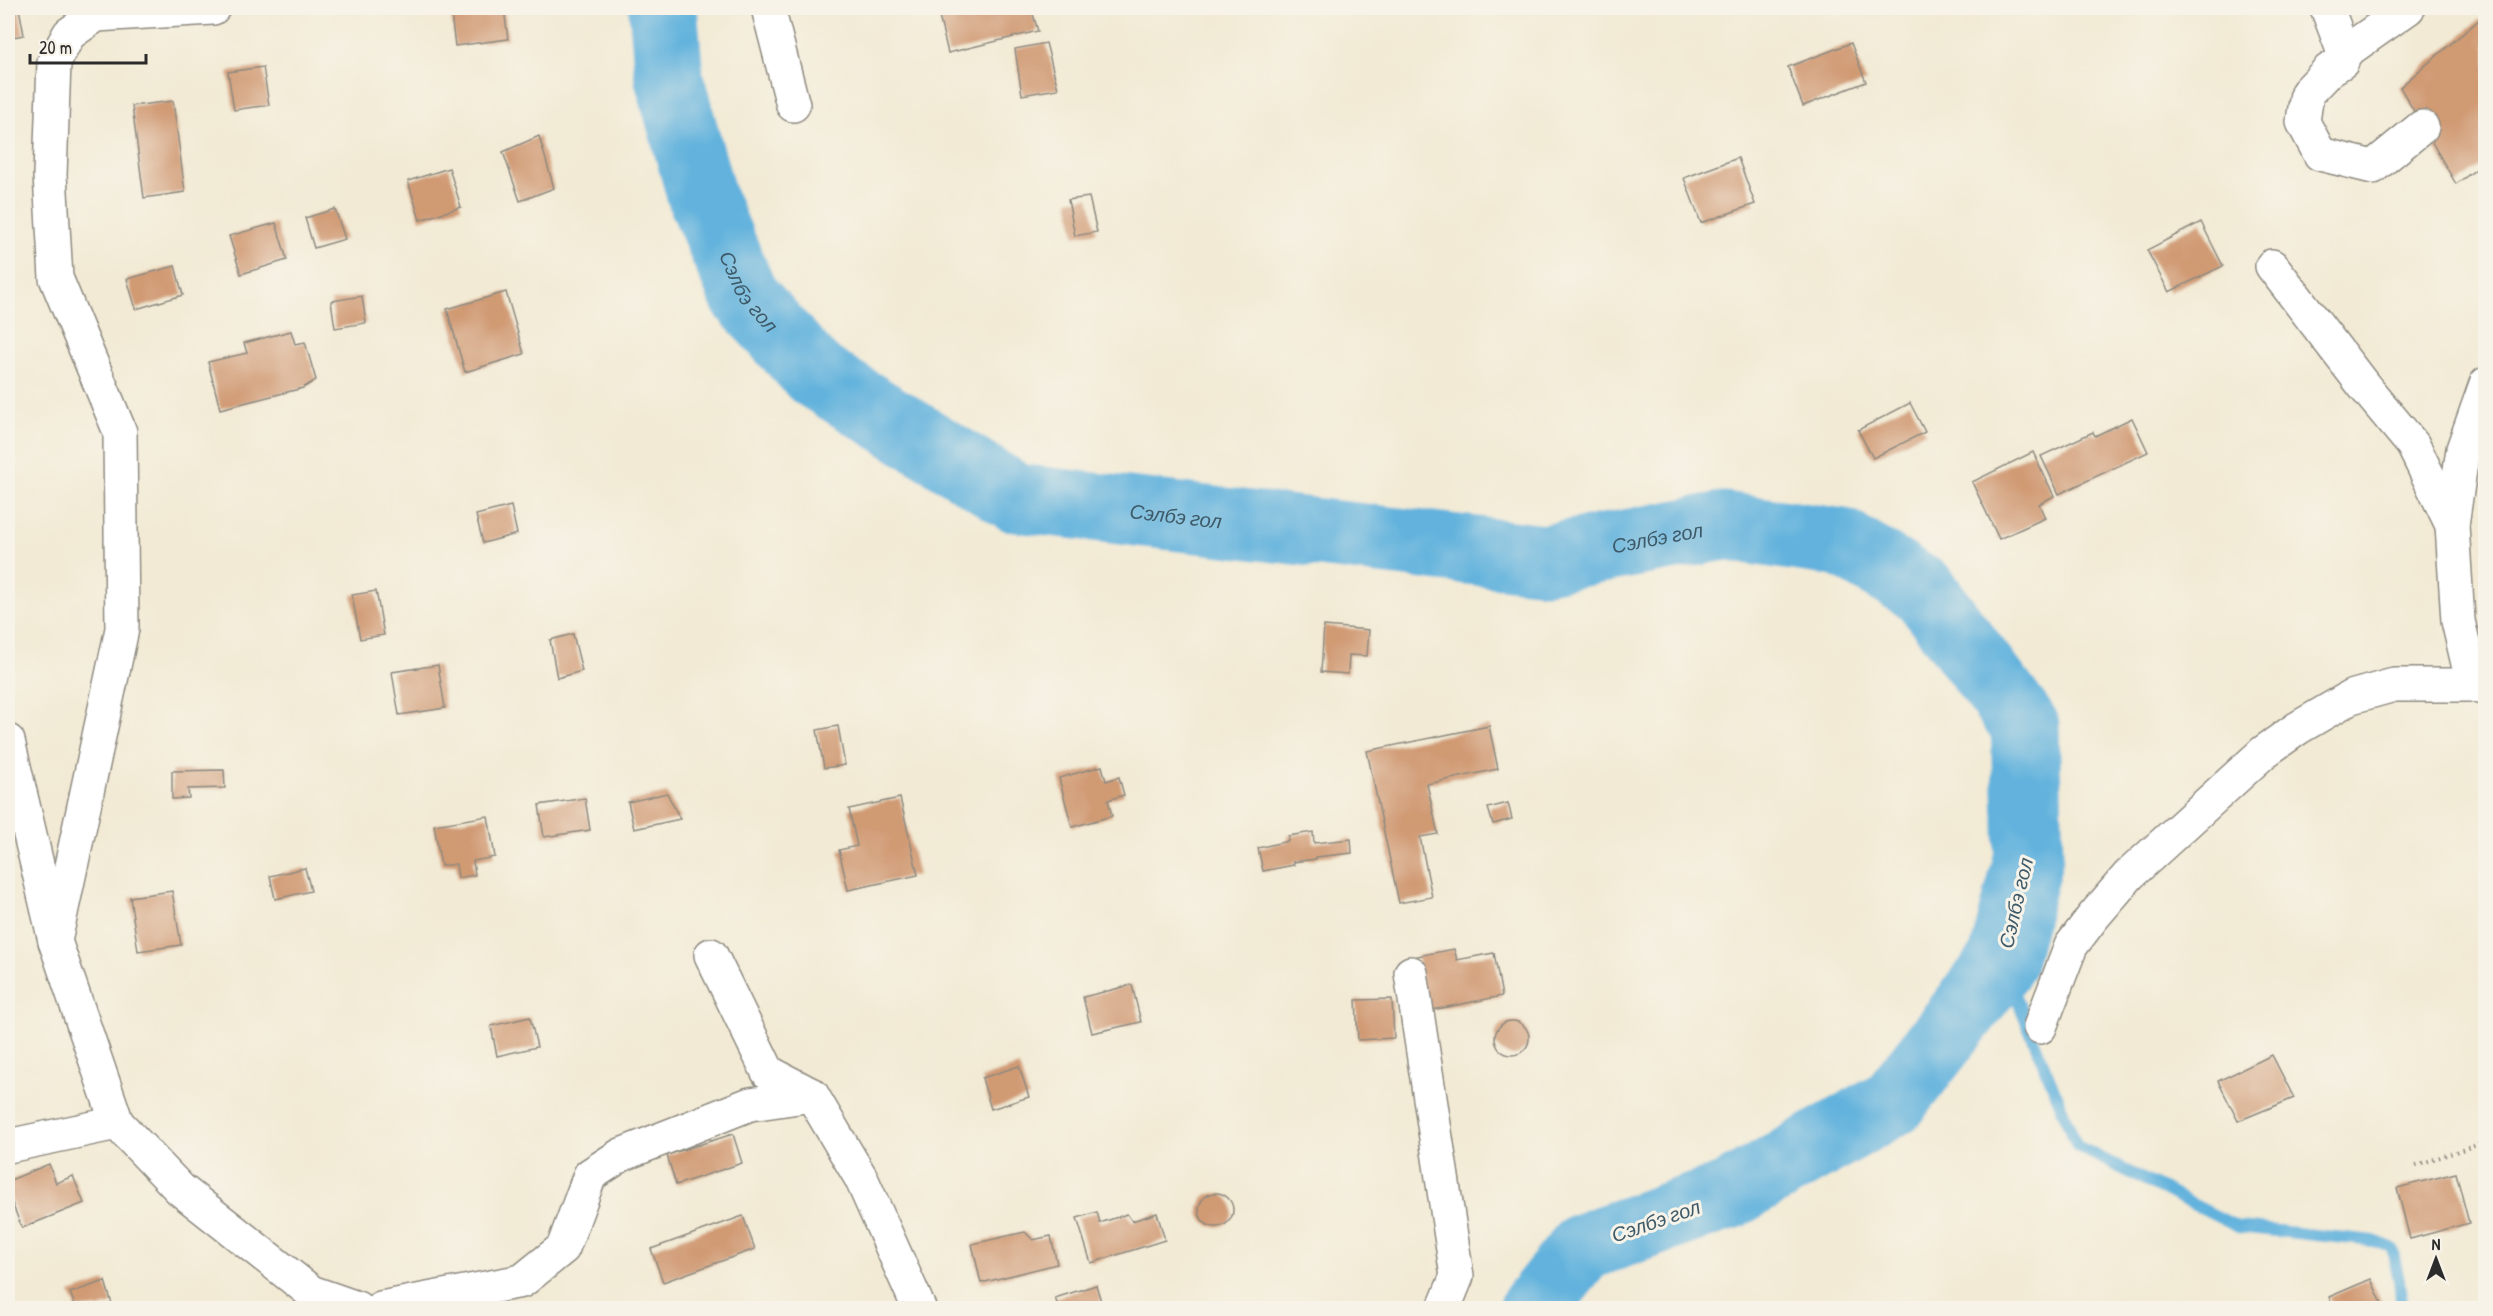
<svg xmlns="http://www.w3.org/2000/svg" width="2493" height="1316" font-family="'Patrick Hand',sans-serif">
<rect width="100%" height="100%" fill="#f7f3e8"/>
<filter id="ink" filterUnits="userSpaceOnUse"><feTurbulence type="fractalNoise" baseFrequency=".0167" numOctaves="2"/><feDisplacementMap in="SourceGraphic" scale="12" xChannelSelector="R" yChannelSelector="G"/><feConvolveMatrix kernelMatrix="1 2 1 2 8 2 1 2 1" color-interpolation-filters="sRGB"/></filter>
<filter id="wash" filterUnits="userSpaceOnUse"><feTurbulence type="fractalNoise" baseFrequency=".008" numOctaves="4" result="noise"/><feDisplacementMap in="SourceGraphic" scale="24" xChannelSelector="R" yChannelSelector="G"/><feGaussianBlur stdDeviation="1.35" result="paint"/><feColorMatrix in="noise" values="0 0 0 0 0 0 0 0 0 0 0 0 0 0 0 0 0 1.4 0 .05"/><feComposite in="paint" operator="in"/></filter>
<g filter="url(#wash)">
<rect width="100%" height="100%" fill="#f2ead4"/>
<g fill="none" stroke-linecap="round" stroke-linejoin="round">
<polyline stroke="#62b2dd" stroke-width="12" points="2002,962 2077,1146 2238,1227 2374,1241 2392,1248 2399,1280 2402,1308"/>
<path stroke="#62b2dd" stroke-width="69" id="s1" d="M663 8 669 78 702 198 744 296 814 374 1016 498 1545 559 1723 526 1843 543 1924 591 2025 726 2029 855 2002 962 1893 1102 1730 1195 1583 1247 1534 1308"/>
</g>
<g id="blocks">
<g fill="#d09a73">
<polygon points="8,8 19,8 24,35 8,38"/>
<polygon points="497,8 504,8 508,39 455,46 451,14"/>
<polygon points="937,8 1031,8 1038,31 948,53"/>
<polygon points="2486,14 2486,162 2456,184 2400,87"/>
<polygon points="1046,43 1058,89 1022,95 1015,49"/>
<polygon points="1851,43 1866,82 1803,106 1788,67"/>
<polygon points="263,67 269,105 234,110 228,72"/>
<polygon points="173,101 185,192 144,198 132,106"/>
<polygon points="539,136 554,188 520,201 503,152"/>
<polygon points="1738,158 1755,204 1701,223 1684,178"/>
<polygon points="449,168 461,207 420,220 408,181"/>
<polygon points="1089,197 1097,232 1075,236 1068,200"/>
<polygon points="335,209 345,239 314,248 305,218"/>
<polygon points="2201,222 2223,266 2169,292 2147,250"/>
<polygon points="276,223 287,260 241,274 229,236"/>
<polygon points="175,266 183,295 136,309 127,279"/>
<polygon points="506,292 524,354 465,372 447,309"/>
<polygon points="362,296 366,323 335,328 331,301"/>
<polygon points="291,331 295,344 305,342 316,380 303,388 220,409 208,362 247,353 244,343"/>
<polygon points="1910,403 1925,432 1873,458 1858,430"/>
<polygon points="2132,418 2148,452 2059,494 2041,456 2093,432 2095,436"/>
<polygon points="2033,452 2054,496 2039,504 2045,518 1999,539 1972,482"/>
<polygon points="511,506 517,534 483,543 476,515"/>
<polygon points="376,591 384,635 360,639 352,595"/>
<polygon points="1324,626 1369,630 1367,656 1349,655 1348,674 1321,672"/>
<polygon points="573,634 582,671 557,678 550,640"/>
<polygon points="438,665 445,708 399,715 392,672"/>
<polygon points="838,726 845,765 824,768 817,730"/>
<polygon points="1489,726 1498,769 1427,784 1438,834 1420,837 1432,897 1399,903 1367,751"/>
<polygon points="1102,766 1106,781 1119,777 1124,795 1108,800 1112,816 1072,827 1059,778"/>
<polygon points="224,770 225,788 188,789 189,798 172,799 172,771"/>
<polygon points="667,793 680,819 634,829 628,802"/>
<polygon points="585,798 590,830 544,837 539,805"/>
<polygon points="900,798 918,875 848,890 839,850 857,846 849,809"/>
<polygon points="1508,803 1512,819 1493,824 1488,808"/>
<polygon points="488,816 495,857 473,861 475,875 458,878 456,864 441,866 434,825"/>
<polygon points="1313,832 1314,843 1351,839 1352,853 1316,857 1316,859 1293,862 1294,865 1263,871 1258,848 1288,841 1288,836"/>
<polygon points="305,868 311,891 275,899 270,876"/>
<polygon points="172,891 181,945 138,951 130,897"/>
<polygon points="1454,949 1457,960 1494,953 1502,996 1427,1011 1417,956"/>
<polygon points="1132,985 1141,1022 1092,1033 1083,997"/>
<polygon points="1392,999 1394,1038 1358,1040 1356,1000"/>
<polygon points="530,1017 537,1047 497,1056 491,1026"/>
<circle cx="1512" cy="1038" r="17"/>
<polygon points="2272,1055 2294,1098 2238,1121 2218,1081"/>
<polygon points="1019,1066 1029,1097 991,1109 982,1078"/>
<polygon points="733,1134 742,1163 676,1185 667,1155"/>
<polygon points="49,1164 56,1183 73,1176 84,1203 22,1228 8,1193 8,1181"/>
<polygon points="2456,1173 2469,1223 2410,1239 2397,1188"/>
<circle cx="1216" cy="1210" r="17"/>
<polygon points="1097,1212 1100,1223 1127,1214 1132,1221 1157,1213 1165,1240 1091,1263 1077,1218"/>
<polygon points="743,1216 755,1249 663,1282 651,1249"/>
<polygon points="1025,1232 1033,1240 1051,1236 1057,1264 981,1283 972,1244"/>
<polygon points="2371,1279 2384,1308 2333,1308 2329,1297"/>
<polygon points="105,1281 112,1304 100,1308 76,1308 70,1293"/>
<polygon points="1096,1285 1103,1308 1059,1308 1055,1298"/>
</g>
</g>
</g>
<g filter="url(#ink)">
<use href="#blocks" fill-opacity="0" stroke="#8e8a80" stroke-width="1.5"/>
<g fill="none" stroke-linecap="round" stroke-linejoin="round">
<defs>
<g id="street">
<polyline points="768,8 793,105"/>
<polyline points="2327,8 2344,53"/>
<polyline points="2408,8 2344,53 2342,62 2329,70 2307,93 2303,122 2320,154 2373,167 2422,127"/>
<polyline points="2272,266 2364,386 2413,445 2452,525"/>
<polyline points="2473,685 2458,621 2452,525 2463,449 2486,384"/>
<polyline points="8,741 55,941 117,1123 180,1189 311,1292 357,1308"/>
<polyline points="55,941 122,629 120,432 56,278 50,175 54,62 69,34 96,15 213,8"/>
<polyline points="711,955 768,1072 812,1095 861,1178 919,1308"/>
<polyline points="1411,973 1457,1276 1444,1308"/>
<polyline points="2040,1027 2071,946 2093,917 2129,875 2264,752 2298,728 2351,697 2394,685 2473,685 2486,689"/>
<polyline points="8,1146 117,1123"/>
<polyline points="381,1308 522,1281 563,1248 590,1175 621,1155 750,1104 812,1095"/>
</g>
</defs>
<use href="#street" stroke="#8e8a80" stroke-width="36"/>
<polyline stroke="#8e8a80" stroke-width="4" stroke-dasharray="1.5 4.5" stroke-linecap="butt" points="2416,1165 2486,1142"/>
<use href="#street" stroke="#fff" stroke-width="33"/>
</g>
</g>
<g text-anchor="middle" stroke-width="6" stroke-linejoin="round" paint-order="stroke">
<g font-size="20" font-style="italic" fill="#3e5a69" stroke="#f7f3e8">
<text dy="7" stroke="none"><textPath href="#s1" startOffset="300">Сэлбэ гол</textPath></text>
<text dy="7" stroke="none"><textPath href="#s1" startOffset="804">Сэлбэ гол</textPath></text>
<text dy="7" stroke="none"><textPath href="#s1" startOffset="1290">Сэлбэ гол</textPath></text>
<text transform="translate(2016 903) rotate(-77)" y="7">Сэлбэ гол</text>
<text transform="translate(1656 1221) rotate(-19)" y="7">Сэлбэ гол</text>
</g>
</g>
<rect width="2493" height="1316" fill="none" stroke="#f7f3e8" stroke-width="30"/>
<g transform="translate(2436 1259)" stroke="#f7f3e8" stroke-width="4.5" paint-order="stroke">
<path d="M0-4.5L10 22L0 15L-10 22Z" fill="#2b2b2b"/>
<text y="-9" font-size="16" font-weight="bold" text-anchor="middle" fill="#2b2b2b">N</text>
</g>
<path d="M30 54v9h116v-9" fill="none" stroke="#2b2b2b" stroke-width="3"/>
<text x="39" y="54" font-size="18" fill="#2b2b2b" stroke="#f7f3e8" stroke-width="4.5" paint-order="stroke">20 m</text>
</svg>
